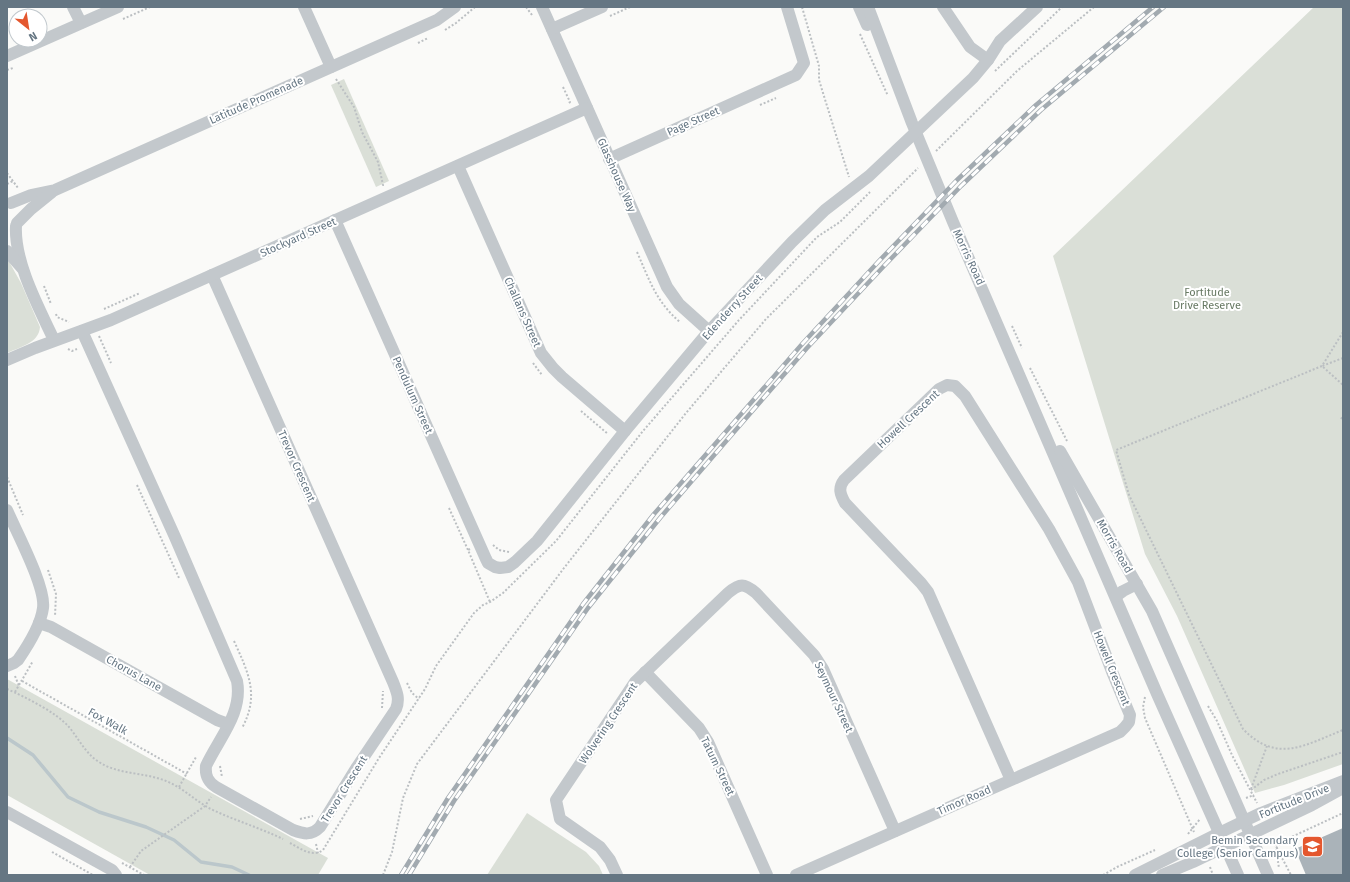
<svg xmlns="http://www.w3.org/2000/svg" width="1350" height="882" font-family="'Fira Sans',sans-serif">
<rect width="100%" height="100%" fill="#fafaf8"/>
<g fill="#dadfd7">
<polygon points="1314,7 1343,7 1343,764 1284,785 1255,793 1177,616 1145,554 1053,256"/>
<polygon points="344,79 389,181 376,187 331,85"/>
<path d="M7 258 21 283 40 327C39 343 20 347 7 353Z"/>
<polygon points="7,679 328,858 318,875 150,875 7,795"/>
<polygon points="527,813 586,852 599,866 603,875 487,875"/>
</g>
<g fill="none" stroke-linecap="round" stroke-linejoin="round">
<polyline stroke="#bbc7cb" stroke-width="3.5" points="7,738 33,755 68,797 99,812 146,827 174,840 201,862 232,867 249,875"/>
</g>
<polygon fill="#aab3b9" points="1343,828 1343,875 1306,875 1295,849"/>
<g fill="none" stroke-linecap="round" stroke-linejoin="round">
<g stroke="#bbbfc2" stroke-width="2" stroke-dasharray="2 2" stroke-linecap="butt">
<polyline points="526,7 532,15"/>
<polyline points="802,7 819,66 819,80 849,177"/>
<polyline points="610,16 630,7"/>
<polyline points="123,19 150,7"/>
<polyline points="445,30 456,23 475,7"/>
<polyline points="860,34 888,96"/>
<polyline points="418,43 428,38"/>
<polyline points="7,70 13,68"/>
<polyline points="995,71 1062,7"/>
<polyline points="336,79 354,107 362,132 378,162 383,185 384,185"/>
<polyline points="563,87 570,102 569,103"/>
<polyline points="760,105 776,98"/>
<polyline points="936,151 1017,71 1094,7"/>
<polyline points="7,173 18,188"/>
<polyline points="7,184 13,181"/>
<path d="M637 252C649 279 656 302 680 322"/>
<polyline points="44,286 51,304"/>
<polyline points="104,309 140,293"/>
<polyline points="56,314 57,317 69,322"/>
<polyline points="1012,326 1022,348"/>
<path d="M1343 332 1322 366 1116 450 1129 495 1243 729C1277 764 1305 745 1343 730"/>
<polyline points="99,336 111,363"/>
<polyline points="68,349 72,351 77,349"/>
<polyline points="1343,358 1322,366 1343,385"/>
<polyline points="533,363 542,375"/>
<polyline points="1030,368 1067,441"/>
<polyline points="581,411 608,434"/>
<polyline points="1341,419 1343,416"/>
<polyline points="7,477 23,515"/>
<polyline points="137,485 179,578"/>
<polyline points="449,508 468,550"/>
<polyline points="493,545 499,550 509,552"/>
<polyline points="470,549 468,550 490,602"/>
<polyline points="48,570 56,594 55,616"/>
<path d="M234 641C248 672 260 695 242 728"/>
<polyline points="15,676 19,686"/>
<polyline points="22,681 187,774"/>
<polyline points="407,683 412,693 419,699"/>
<path d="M7 689C25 697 56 712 69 727 79 739 85 753 99 762 119 775 144 772 166 781 184 788 197 803 215 811 237 821 260 828 283 839"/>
<polyline points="15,692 33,661"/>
<polyline points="1145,697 1143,707 1145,718 1194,832"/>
<polyline points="1208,706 1217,721 1232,755 1257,803"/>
<polyline points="382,708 383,691"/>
<polyline points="220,766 222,777"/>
<polyline points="179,787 196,757"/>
<polyline points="1251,789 1267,746"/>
<polyline points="1251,790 1264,780 1278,774 1343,752"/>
<polyline points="1246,798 1254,795"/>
<polyline points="300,819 313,816"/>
<polyline points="1188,834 1200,819"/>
<polyline points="1271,837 1291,875"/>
<path d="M290 843C300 848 312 858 323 850L379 758 425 689 436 666 474 613 483 605 490 602 503 593 556 541 643 431 739 320 817 237 840 222 870 192"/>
<polyline points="316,844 318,853"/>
<polyline points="1276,848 1285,840 1343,813"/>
<polyline points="1276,849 1279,868"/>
<polyline points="52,852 93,875"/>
<polyline points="122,863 144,875"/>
<polyline points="130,867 141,851 205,806 211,797"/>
<polyline points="1210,867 1213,875"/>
<polyline points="383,875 392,852 403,798 417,764 564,568 686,413 766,319 918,168"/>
<polyline points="1103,875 1117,867 1155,850"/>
</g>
<g stroke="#c3c8cc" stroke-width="12">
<polyline points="73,7 81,23"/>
<polyline points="304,7 331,67"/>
<polyline points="542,7 667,287 679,304 709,331"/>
<polyline points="859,7 867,25"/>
<polyline points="868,7 912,123 953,222 1158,696 1238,875"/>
<polyline points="943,7 970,47 988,60"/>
<polyline points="552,29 602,7"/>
<polyline points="7,56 118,7"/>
<polyline points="609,159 796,75 804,63 787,7"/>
<polyline points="458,166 541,353 553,368 562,377 625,431"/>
<polyline points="11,203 31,195 55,190 437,20 455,7"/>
<polyline points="335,220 486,559 488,563 495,567 500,568 508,567 515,562 537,541 625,431 709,331 792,242 825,210 869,176 973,78 988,60 1000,41 1037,7"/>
<polyline points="17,223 31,209 52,192"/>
<path d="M16 226C14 262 39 308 54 340"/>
<polyline points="7,251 22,268"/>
<path d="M82 331 175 537 237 681C243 713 219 738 206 766 205 776 208 782 216 787L293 830C304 834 311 836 320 827L357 767 396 709C400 699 397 692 393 682L212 275"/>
<polyline points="7,360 35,348 111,320 587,108"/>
<polyline points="1060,451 1152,611 1268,875"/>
<path d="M7 510C16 531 46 587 43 608 41 624 27 647 18 660L14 663 7 666"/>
<polyline points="1116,596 1123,591 1137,584"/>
<polyline points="39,623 51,627 217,720 228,724"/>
<polyline points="645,672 699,728 708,742 767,875"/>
<polyline points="7,812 112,870 116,875"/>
<path d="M617 875 610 860 600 847 560 819 556 800 635 682 728 593C740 583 744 583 756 593L814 655 823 669 895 831"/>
<path d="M796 875 1120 732 1125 727 1129 722 1130 715 1113 674 1078 582 1049 529 965 396 955 386 947 385 939 389 844 480C838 488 840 494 845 503L921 583 928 592 1011 780"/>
<polyline points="1135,875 1219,833 1261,813 1343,781"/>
<polyline points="1162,875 1193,862 1312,805 1343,788"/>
</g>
<defs>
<g id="rail">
<polyline points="401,875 448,798 583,604 654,514 729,428 803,343 879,261 956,181 1036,105 1153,7"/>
<polyline points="409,875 454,801 588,608 660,518 734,432 807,348 884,266 961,186 1041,110 1164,7"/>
</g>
</defs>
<use href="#rail" stroke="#a2aab0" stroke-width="4.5"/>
<use href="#rail" stroke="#fff" stroke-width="3" stroke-dasharray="9" stroke-linecap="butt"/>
</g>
<defs>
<symbol id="school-square" viewBox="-11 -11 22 22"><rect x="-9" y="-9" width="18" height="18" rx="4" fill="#e4572e" stroke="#fff"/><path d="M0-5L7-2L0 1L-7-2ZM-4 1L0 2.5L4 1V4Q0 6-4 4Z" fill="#fff"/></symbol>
</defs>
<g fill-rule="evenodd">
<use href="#school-square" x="1300" y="834" width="25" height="25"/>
</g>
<g text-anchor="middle" stroke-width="4" stroke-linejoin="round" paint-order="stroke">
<g font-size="11" fill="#657683" stroke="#fff">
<text transform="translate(256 100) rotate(-24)" y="4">Latitude Promenade</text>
<text transform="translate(693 121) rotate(-24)" y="4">Page Street</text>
<text transform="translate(617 175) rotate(66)" y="4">Glasshouse Way</text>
<text transform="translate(298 237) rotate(-24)" y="4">Stockyard Street</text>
<text transform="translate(969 257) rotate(65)" y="4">Morris Road</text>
<text transform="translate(732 307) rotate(-48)" y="4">Edenderry Street</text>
<text transform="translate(523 312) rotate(66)" y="4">Challans Street</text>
<text transform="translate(413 395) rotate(66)" y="4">Pendulum Street</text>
<text transform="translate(908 419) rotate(-43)" y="4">Howell Crescent</text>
<text transform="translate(297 466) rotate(66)" y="4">Trevor Crescent</text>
<text transform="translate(1115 546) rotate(60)" y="4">Morris Road</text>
<text transform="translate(1112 668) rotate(68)" y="4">Howell Crescent</text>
<text transform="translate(134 673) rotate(29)" y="4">Chorus Lane</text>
<text transform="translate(834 697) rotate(65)" y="4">Seymour Street</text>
<text transform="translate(108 721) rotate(29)" y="4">Fox Walk</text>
<text transform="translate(608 723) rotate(-56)" y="4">Wolvering Crescent</text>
<text transform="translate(718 766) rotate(64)" y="4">Tatum Street</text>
<text transform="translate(344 789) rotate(-58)" y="4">Trevor Crescent</text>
<text transform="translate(964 800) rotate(-24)" y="4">Timor Road</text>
<text transform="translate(1294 801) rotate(-22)" y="4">Fortitude Drive</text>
</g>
<g font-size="11" fill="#687a64" stroke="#fff">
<text x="1207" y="296">Fortitude<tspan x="1207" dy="13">Drive Reserve</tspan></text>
</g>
<g font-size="11" fill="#657683" stroke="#fff" text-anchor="end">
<text x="1298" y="844">Bemin Secondary<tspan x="1298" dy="13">College (Senior Campus)</tspan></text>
</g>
</g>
<rect width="1350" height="882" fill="none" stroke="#657683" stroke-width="16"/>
<g transform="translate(28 28) rotate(150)"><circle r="19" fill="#ffffff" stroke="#c1c8cd"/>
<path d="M0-3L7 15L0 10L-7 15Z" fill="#e4572e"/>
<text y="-6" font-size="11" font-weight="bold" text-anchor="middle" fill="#657683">N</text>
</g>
</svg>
